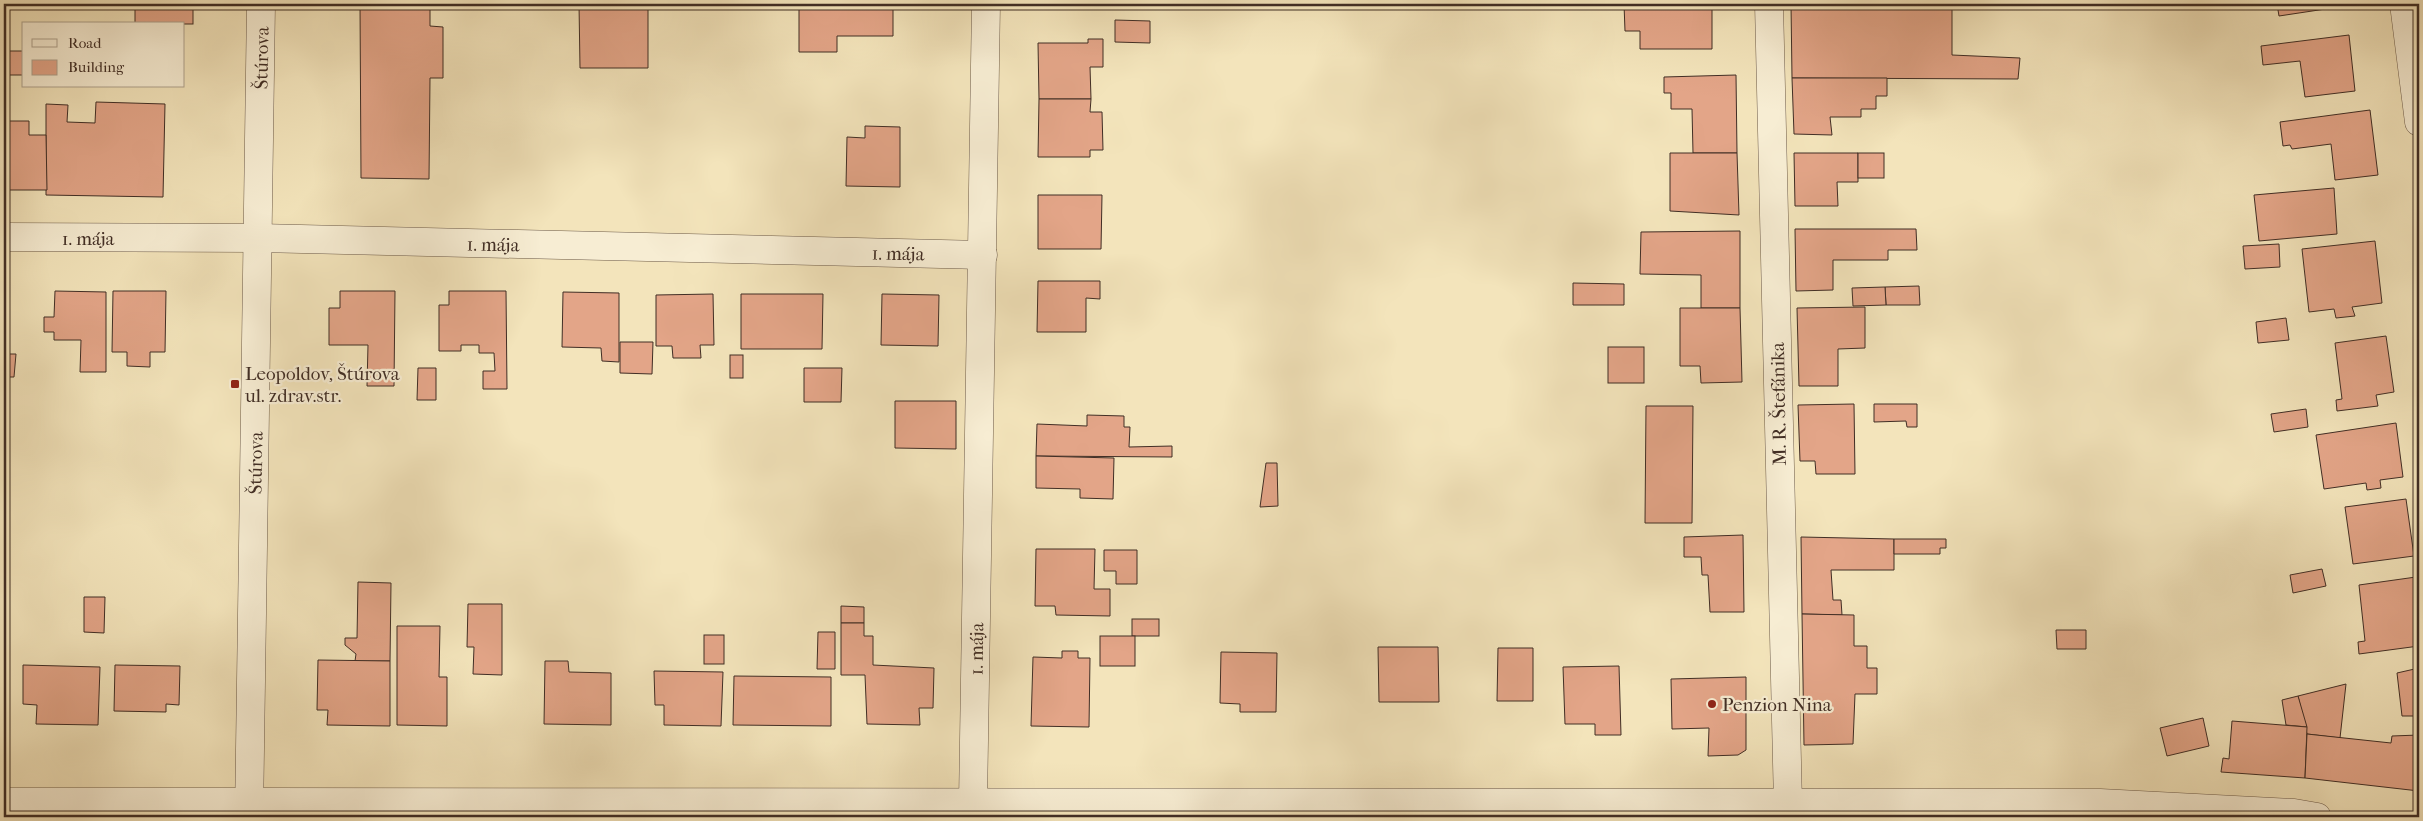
<svg xmlns="http://www.w3.org/2000/svg" width="2423" height="821" font-family="'IM FELL French Canon',serif">
<rect width="100%" height="100%" fill="#f3e4bb"/>
<filter id="stains"><feTurbulence type="fractalNoise" baseFrequency=".004" numOctaves="4"/><feColorMatrix values="0 0 0 0 .2 0 0 0 0 .09 0 0 0 0 .02 0 0 0 .5 -.17"/></filter>
<radialGradient id="worn" r=".72"><stop offset=".6" stop-color="#630" stop-opacity="0"/><stop offset="1" stop-color="#630" stop-opacity=".3"/></radialGradient>
<g fill="#e3a588" stroke="#412e25">
<rect x="135" y="4" width="58" height="20"/>
<polygon points="360,4 430,4 430,26 443,27 443,78 430,78 429,179 361,178"/>
<polygon points="579,4 648,4 648,68 580,68"/>
<polygon points="1624,4 1712,4 1712,49 1640,49 1640,31 1625,31"/>
<polygon points="1791,4 1952,4 1952,55 2020,58 2018,79 1792,78"/>
<polygon points="2277,4 2331,4 2332,8 2279,16"/>
<polygon points="799,5 893,5 893,36 837,36 837,52 799,52"/>
<polygon points="1115,20 1150,21 1150,43 1115,42"/>
<polygon points="2349,35 2355,91 2305,97 2300,61 2263,65 2261,46"/>
<polygon points="1088,39 1103,39 1103,67 1090,67 1091,99 1039,99 1038,43 1088,43"/>
<rect x="4" y="51" width="20" height="24"/>
<polygon points="1736,75 1737,153 1693,153 1692,109 1671,109 1671,93 1664,93 1664,77"/>
<polygon points="1792,78 1887,78 1887,96 1876,96 1876,109 1861,109 1861,117 1830,117 1832,135 1794,134"/>
<polygon points="1039,99 1091,99 1090,112 1102,112 1103,150 1090,150 1090,157 1038,157"/>
<polygon points="96,102 165,104 163,197 46,195 46,104 68,105 67,122 95,123"/>
<polygon points="2370,110 2378,175 2335,180 2331,144 2292,149 2290,145 2283,146 2280,122"/>
<polygon points="4,121 29,121 29,135 46,135 47,190 4,190"/>
<polygon points="865,126 900,127 900,187 846,186 847,137 865,138"/>
<polygon points="1670,153 1737,153 1739,215 1670,211"/>
<polygon points="1794,153 1858,153 1858,182 1837,182 1838,206 1795,206"/>
<rect x="1858" y="153" width="26" height="25"/>
<polygon points="2334,188 2337,234 2259,241 2254,195"/>
<polygon points="1038,195 1102,195 1101,249 1038,249"/>
<polygon points="1795,229 1916,229 1917,250 1888,250 1888,260 1833,260 1833,290 1796,291"/>
<polygon points="1740,231 1740,308 1701,308 1701,275 1640,274 1641,232"/>
<polygon points="2375,241 2382,303 2352,307 2355,316 2336,318 2334,309 2309,312 2302,249"/>
<polygon points="2279,244 2280,267 2245,269 2243,246"/>
<polygon points="1038,281 1100,281 1100,299 1086,298 1086,332 1037,332"/>
<polygon points="1573,283 1624,284 1624,305 1573,305"/>
<polygon points="1919,286 1920,305 1886,305 1885,287"/>
<polygon points="1885,287 1886,305 1853,306 1852,288"/>
<polygon points="55,291 106,292 106,372 80,372 81,340 54,340 54,332 44,332 44,317 54,317"/>
<polygon points="113,291 166,291 165,352 150,352 150,367 127,366 127,352 112,352"/>
<polygon points="340,291 395,291 394,386 367,386 368,345 329,345 329,308 340,308"/>
<polygon points="449,291 506,291 507,389 483,389 483,371 495,371 494,353 479,353 479,345 461,345 461,351 439,351 439,305 449,305"/>
<polygon points="563,292 619,293 619,362 602,361 601,348 562,347"/>
<polygon points="713,294 714,345 700,345 701,358 673,358 672,346 656,346 656,295"/>
<polygon points="741,294 823,294 822,349 741,349"/>
<polygon points="882,294 939,295 938,346 881,345"/>
<polygon points="1865,307 1865,348 1838,349 1838,386 1799,386 1797,308"/>
<polygon points="1680,308 1740,308 1742,382 1701,383 1700,366 1680,366"/>
<polygon points="2286,318 2289,340 2258,343 2256,322"/>
<polygon points="2386,336 2394,392 2376,395 2378,406 2337,411 2336,400 2342,399 2335,343"/>
<polygon points="620,342 653,342 652,374 620,373"/>
<rect x="1608" y="347" width="36" height="36"/>
<polygon points="4,354 16,354 14,377 4,377"/>
<rect x="730" y="355" width="13" height="23"/>
<polygon points="418,368 436,368 436,400 417,400"/>
<polygon points="804,368 842,368 841,402 804,402"/>
<polygon points="895,401 956,401 956,449 895,448"/>
<polygon points="1854,404 1855,474 1816,474 1815,461 1800,461 1798,405"/>
<polygon points="1874,404 1917,404 1917,427 1907,427 1906,421 1874,422"/>
<polygon points="1646,406 1693,406 1692,523 1645,523"/>
<polygon points="2306,409 2308,427 2274,432 2271,414"/>
<polygon points="1087,415 1124,416 1124,427 1130,427 1129,447 1172,446 1172,457 1036,456 1037,424 1087,426"/>
<polygon points="2396,423 2403,477 2380,480 2381,488 2367,490 2366,483 2324,489 2316,435"/>
<polygon points="1036,456 1114,458 1113,499 1080,498 1080,489 1036,488"/>
<polygon points="1266,463 1277,463 1278,506 1260,507"/>
<polygon points="2406,499 2414,556 2353,564 2345,507"/>
<polygon points="1743,535 1744,612 1710,612 1708,575 1702,575 1701,557 1684,557 1684,537"/>
<polygon points="1801,537 1894,539 1894,570 1831,570 1833,600 1841,600 1842,615 1802,614"/>
<polygon points="1894,539 1946,539 1946,548 1940,548 1940,554 1894,554"/>
<polygon points="1036,549 1095,549 1094,589 1110,589 1110,616 1056,615 1055,606 1035,606"/>
<polygon points="1104,550 1137,550 1137,584 1116,584 1116,571 1104,571"/>
<polygon points="2322,569 2326,586 2293,593 2290,575"/>
<polygon points="2416,577 2419,602 2419,646 2359,654 2358,642 2365,641 2359,585"/>
<polygon points="358,582 391,583 390,661 355,661 356,654 345,645 345,638 357,638"/>
<polygon points="84,597 105,597 104,633 84,632"/>
<polygon points="468,604 502,604 502,675 473,674 474,647 467,647"/>
<polygon points="841,606 864,607 864,623 841,623"/>
<polygon points="1802,614 1854,615 1854,646 1867,646 1867,668 1877,668 1877,694 1855,694 1853,744 1804,745"/>
<rect x="1132" y="619" width="27" height="17"/>
<polygon points="841,623 864,623 864,636 873,636 873,665 934,668 933,708 919,708 920,725 867,724 865,675 841,675"/>
<polygon points="397,626 440,626 439,677 447,677 447,726 397,725"/>
<polygon points="2056,630 2086,630 2086,649 2057,649"/>
<polygon points="818,632 835,632 835,669 817,669"/>
<rect x="704" y="635" width="20" height="29"/>
<rect x="1100" y="636" width="35" height="30"/>
<polygon points="1378,647 1438,647 1439,702 1379,702"/>
<polygon points="1498,648 1533,648 1533,701 1497,701"/>
<polygon points="1062,651 1078,651 1078,658 1090,658 1089,727 1031,726 1033,657 1062,658"/>
<polygon points="1221,652 1277,653 1276,712 1240,712 1240,704 1220,703"/>
<polygon points="318,660 390,661 390,726 327,725 328,710 317,710"/>
<polygon points="545,661 568,661 569,672 611,673 611,725 544,724"/>
<polygon points="23,665 100,667 98,725 36,724 37,705 23,704"/>
<polygon points="115,665 180,666 179,705 166,704 166,712 114,711"/>
<polygon points="1619,666 1621,735 1595,735 1595,724 1565,724 1563,667"/>
<polygon points="2419,668 2419,716 2402,716 2397,673"/>
<polygon points="654,671 723,672 721,726 664,725 664,705 655,705"/>
<polygon points="734,676 831,677 831,726 733,725"/>
<polygon points="1746,677 1746,750 1738,755 1708,756 1709,728 1672,729 1671,679"/>
<polygon points="2346,684 2340,738 2307,734 2298,696"/>
<polygon points="2298,696 2307,727 2286,725 2282,700"/>
<polygon points="2203,718 2209,746 2167,756 2160,728"/>
<polygon points="2232,721 2307,727 2305,778 2221,772 2223,758 2229,759"/>
<polygon points="2307,734 2391,743 2392,736 2419,735 2419,791 2305,778"/>
</g>
<g fill="none" stroke-linecap="round" stroke-linejoin="round">
<defs>
<g id="minor">
<polyline points="1769,4 1788,804"/>
<polyline points="2404,4 2419,122"/>
<polyline points="4,237 259,238 983,255"/>
<polyline points="973,802 986,4"/>
<polyline points="249,817 261,4"/>
</g>
<polyline id="tertiary" points="4,802 2100,803 2294,813 2317,817"/>
</defs>
<use href="#minor" stroke="#6e5c4a" stroke-width="29"/>
<use href="#tertiary" stroke="#6e5c4a" stroke-width="29"/>
<use href="#minor" stroke="#f7edd3" stroke-width="28"/>
<use href="#tertiary" stroke="#f7edd3" stroke-width="28"/>
</g>
<g fill="#8f2418" stroke="#f7edd3" stroke-width="2">
<rect x="230" y="379" width="10" height="10" rx="2.5"/>
<circle cx="1712" cy="704" r="5"/>
</g>
<g text-anchor="middle" stroke-width="4.5" stroke-linejoin="round" paint-order="stroke">
<g font-size="19" fill="#412e25" stroke="#f7edd3">
<text transform="translate(261 58) rotate(-89)" y="7">Štúrova</text>
<text x="88" y="245">1. mája</text>
<text transform="translate(493 244) rotate(1)" y="7">1. mája</text>
<text transform="translate(898 253) rotate(1)" y="7">1. mája</text>
<text transform="translate(1778 404) rotate(-91)" y="7">M. R. Štefánika</text>
<text transform="translate(255 463) rotate(-89)" y="7">Štúrova</text>
<text transform="translate(976 649) rotate(-89)" y="7">1. mája</text>
</g>
<g font-size="19" fill="#412e25" stroke="#f7edd3" text-anchor="start">
<text x="245" y="380">Leopoldov, Štúrova<tspan x="245" dy="22">ul. zdrav.str.</tspan></text>
<text x="1722" y="711">Penzion Nina</text>
</g>
</g>
<rect width="2423" height="821" fill="none" stroke="#f3e4bb" stroke-width="20"/>
<rect x="5" y="5" width="2413" height="811" fill="none" stroke="#412e25" stroke-width="2.5"/>
<rect x="10" y="10" width="2403" height="801" fill="none" stroke="#412e25"/>
<rect x="22" y="22" width="162" height="65" fill="#f7edd3" stroke="#aea18d"/>
<rect x="32" y="39" width="25" height="8" fill="#f7edd3" stroke="#aea18d"/>
<text x="68" y="48" font-size="15" fill="#412e25">Road</text>
<rect x="32" y="60" width="25" height="15" fill="#e3a588" stroke="#aea18d"/>
<text x="68" y="72" font-size="15" fill="#412e25">Building</text>
<rect width="100%" height="100%" filter="url(#stains)"/>
<rect width="100%" height="100%" fill="url(#worn)"/>
</svg>
